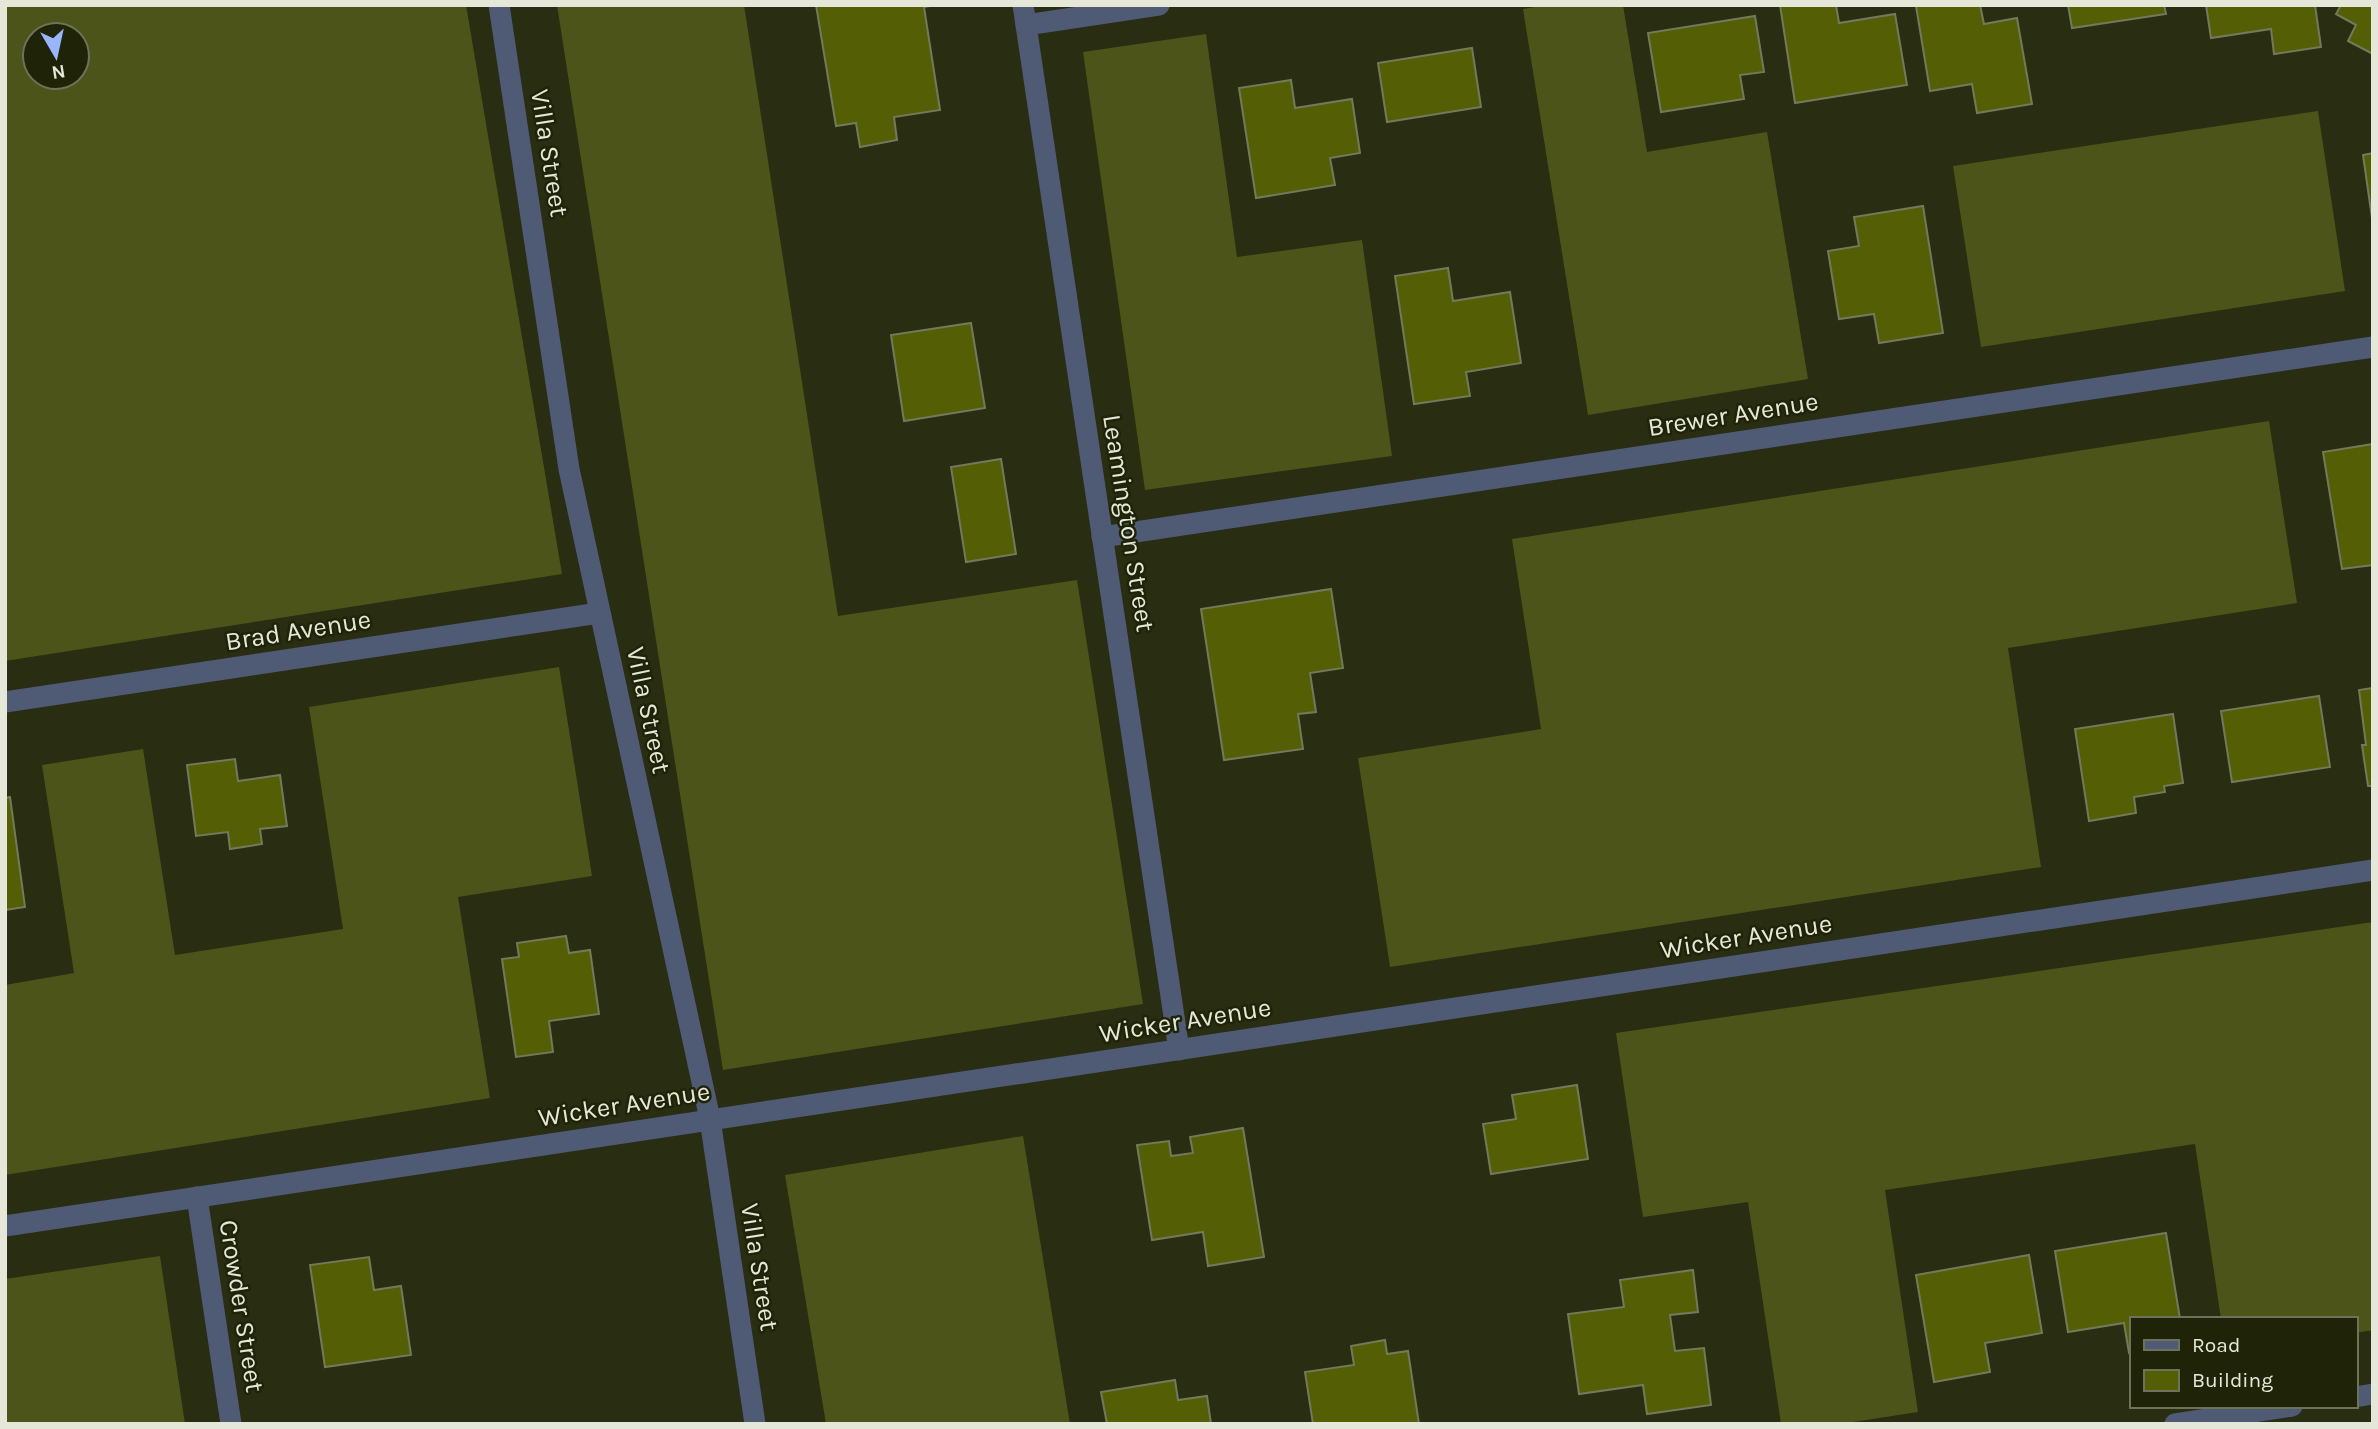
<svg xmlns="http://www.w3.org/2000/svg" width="2378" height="1429" font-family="Karla,sans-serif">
<rect width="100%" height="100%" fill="#292d12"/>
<g fill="#4c5419" fill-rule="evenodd">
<path d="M5 5H466L562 574 5 661ZM35 35H77V77H35Z"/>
<polygon points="557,5 744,5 838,616 1077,580 1143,1004 723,1070"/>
<polygon points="1548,5 1623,5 1647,152 1767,132 1808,379 1588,415 1523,9"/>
<polygon points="1206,34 1237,257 1362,240 1392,456 1145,490 1083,52"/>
<polygon points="2318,111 2345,291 1981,347 1953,166"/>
<polygon points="2269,421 2297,603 2008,648 2041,867 1390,967 1358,758 1541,729 1512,539"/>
<polygon points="559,667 592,876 458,897 490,1098 5,1175 5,985 74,973 42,765 143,749 175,955 343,929 309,707"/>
<polygon points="2373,922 2373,1330 2355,1333 2355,1319 2221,1319 2195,1144 1885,1190 1918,1412 1840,1424 1781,1424 1748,1202 1643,1217 1616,1033"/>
<polygon points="1023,1136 1070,1424 826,1424 785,1175"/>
<polygon points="160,1256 185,1424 5,1424 5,1279"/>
</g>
<g fill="#545e05" stroke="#73795b" stroke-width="2">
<polygon points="816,5 935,5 924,7 940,110 894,117 897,140 860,147 856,123 836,126"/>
<polygon points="1780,5 1836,5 1839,23 1895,14 1907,85 1795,103"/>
<polygon points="1980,5 1984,24 2017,18 2032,104 1977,113 1972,84 1930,91 1916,6"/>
<polygon points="2068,5 2164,5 2166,14 2072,28"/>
<polygon points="2206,5 2315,5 2321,47 2274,54 2271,29 2211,38"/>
<polygon points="2341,5 2373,5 2373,54 2348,41 2356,25 2336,14"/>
<polygon points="1755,16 1764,72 1740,75 1744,99 1661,112 1648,33"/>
<polygon points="1472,48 1481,107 1387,122 1378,63"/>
<polygon points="1291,80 1295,108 1352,99 1360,153 1330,158 1335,185 1256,198 1239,88"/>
<polygon points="2373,153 2373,225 2363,155"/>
<polygon points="1923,206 1943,333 1879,343 1874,314 1839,319 1828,251 1859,246 1854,217"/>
<polygon points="1448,268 1453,301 1510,292 1521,363 1466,372 1470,396 1414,404 1395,276"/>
<polygon points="971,323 985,408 904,421 891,335"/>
<polygon points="2373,444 2373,565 2342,569 2323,452"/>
<polygon points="1001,459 1016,554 966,562 951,467"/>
<polygon points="1331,589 1343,668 1310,673 1316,712 1298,714 1303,749 1224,760 1201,609"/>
<polygon points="2373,688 2373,786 2368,786 2362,745 2366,745 2359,690"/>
<polygon points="2319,696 2330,767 2232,782 2221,711"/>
<polygon points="2173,714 2183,783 2164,786 2165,792 2134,797 2136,813 2089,821 2075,729"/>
<polygon points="235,759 238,781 280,775 287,826 260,829 262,844 230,849 228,832 196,836 187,765"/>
<polygon points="10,797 25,907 5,910 5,798"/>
<polygon points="566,936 569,953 590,950 599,1014 549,1021 553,1052 516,1057 502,959 519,957 517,943"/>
<polygon points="1577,1085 1588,1159 1491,1174 1483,1124 1516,1119 1512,1095"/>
<polygon points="1243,1128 1264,1257 1208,1266 1203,1232 1152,1240 1137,1145 1169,1141 1171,1156 1193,1153 1190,1137"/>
<polygon points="2166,1233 2180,1319 2131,1319 2131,1352 2129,1353 2124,1323 2068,1332 2055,1251"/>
<polygon points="2029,1255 2042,1333 1985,1343 1990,1372 1934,1382 1916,1275"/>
<polygon points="369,1257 374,1290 401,1286 411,1355 325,1367 310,1265"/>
<polygon points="1693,1270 1698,1312 1670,1315 1675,1351 1704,1348 1711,1405 1647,1414 1643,1385 1579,1394 1568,1314 1624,1307 1620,1280"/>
<polygon points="1385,1340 1387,1354 1408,1351 1419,1424 1313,1424 1305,1372 1354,1365 1351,1346"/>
<polygon points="1175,1380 1178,1400 1207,1396 1211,1424 1107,1424 1101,1392"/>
</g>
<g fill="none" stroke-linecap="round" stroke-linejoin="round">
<g stroke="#4f5a75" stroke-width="21">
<polyline points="499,5 569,469 710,1119 755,1424"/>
<polyline points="1023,5 1179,1050"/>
<polyline points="1026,25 1159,5"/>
<polyline points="1102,537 2373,347"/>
<polyline points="5,702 599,613"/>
<polyline points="197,1197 231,1424"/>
<polyline points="5,1226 2373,870"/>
<polyline points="2355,1397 2373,1394"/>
<polyline points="2175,1424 2292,1406"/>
</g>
</g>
<g text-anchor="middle" stroke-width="5" stroke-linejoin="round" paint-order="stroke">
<g font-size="26" fill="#e5e8d8" stroke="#1f2308">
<text transform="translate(550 153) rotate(81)" y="9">Villa Street</text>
<text transform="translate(1733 414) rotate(-9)" y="9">Brewer Avenue</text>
<text transform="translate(1129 523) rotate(81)" y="9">Leamington Street</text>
<text transform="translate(298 630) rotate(-9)" y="9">Brad Avenue</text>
<text transform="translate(649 710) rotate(78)" y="9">Villa Street</text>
<text transform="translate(1746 936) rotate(-9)" y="9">Wicker Avenue</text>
<text transform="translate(1185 1020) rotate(-9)" y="9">Wicker Avenue</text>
<text transform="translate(624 1104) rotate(-9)" y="9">Wicker Avenue</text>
<text transform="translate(760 1267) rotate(81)" y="9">Villa Street</text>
<text transform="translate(242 1306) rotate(81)" y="9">Crowder Street</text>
</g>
</g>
<rect width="2378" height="1429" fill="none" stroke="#e5e8d8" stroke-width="14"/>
<rect x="2130" y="1317" width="228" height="91" fill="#1f2308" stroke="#6e725b" stroke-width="2"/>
<rect x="2144" y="1340" width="35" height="10" fill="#4f5a75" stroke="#6e725b" stroke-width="2"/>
<text x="2192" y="1352" font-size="21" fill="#e5e8d8">Road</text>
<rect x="2144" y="1370" width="35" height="21" fill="#545e05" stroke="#6e725b" stroke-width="2"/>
<text x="2192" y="1387" font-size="21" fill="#e5e8d8">Building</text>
<g transform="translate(56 56) rotate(171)"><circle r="33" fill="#1f2308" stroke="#6e725b" stroke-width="2"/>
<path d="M0-5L12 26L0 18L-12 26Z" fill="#98b5fd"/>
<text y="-10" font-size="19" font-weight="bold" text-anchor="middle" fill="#e5e8d8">N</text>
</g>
</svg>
